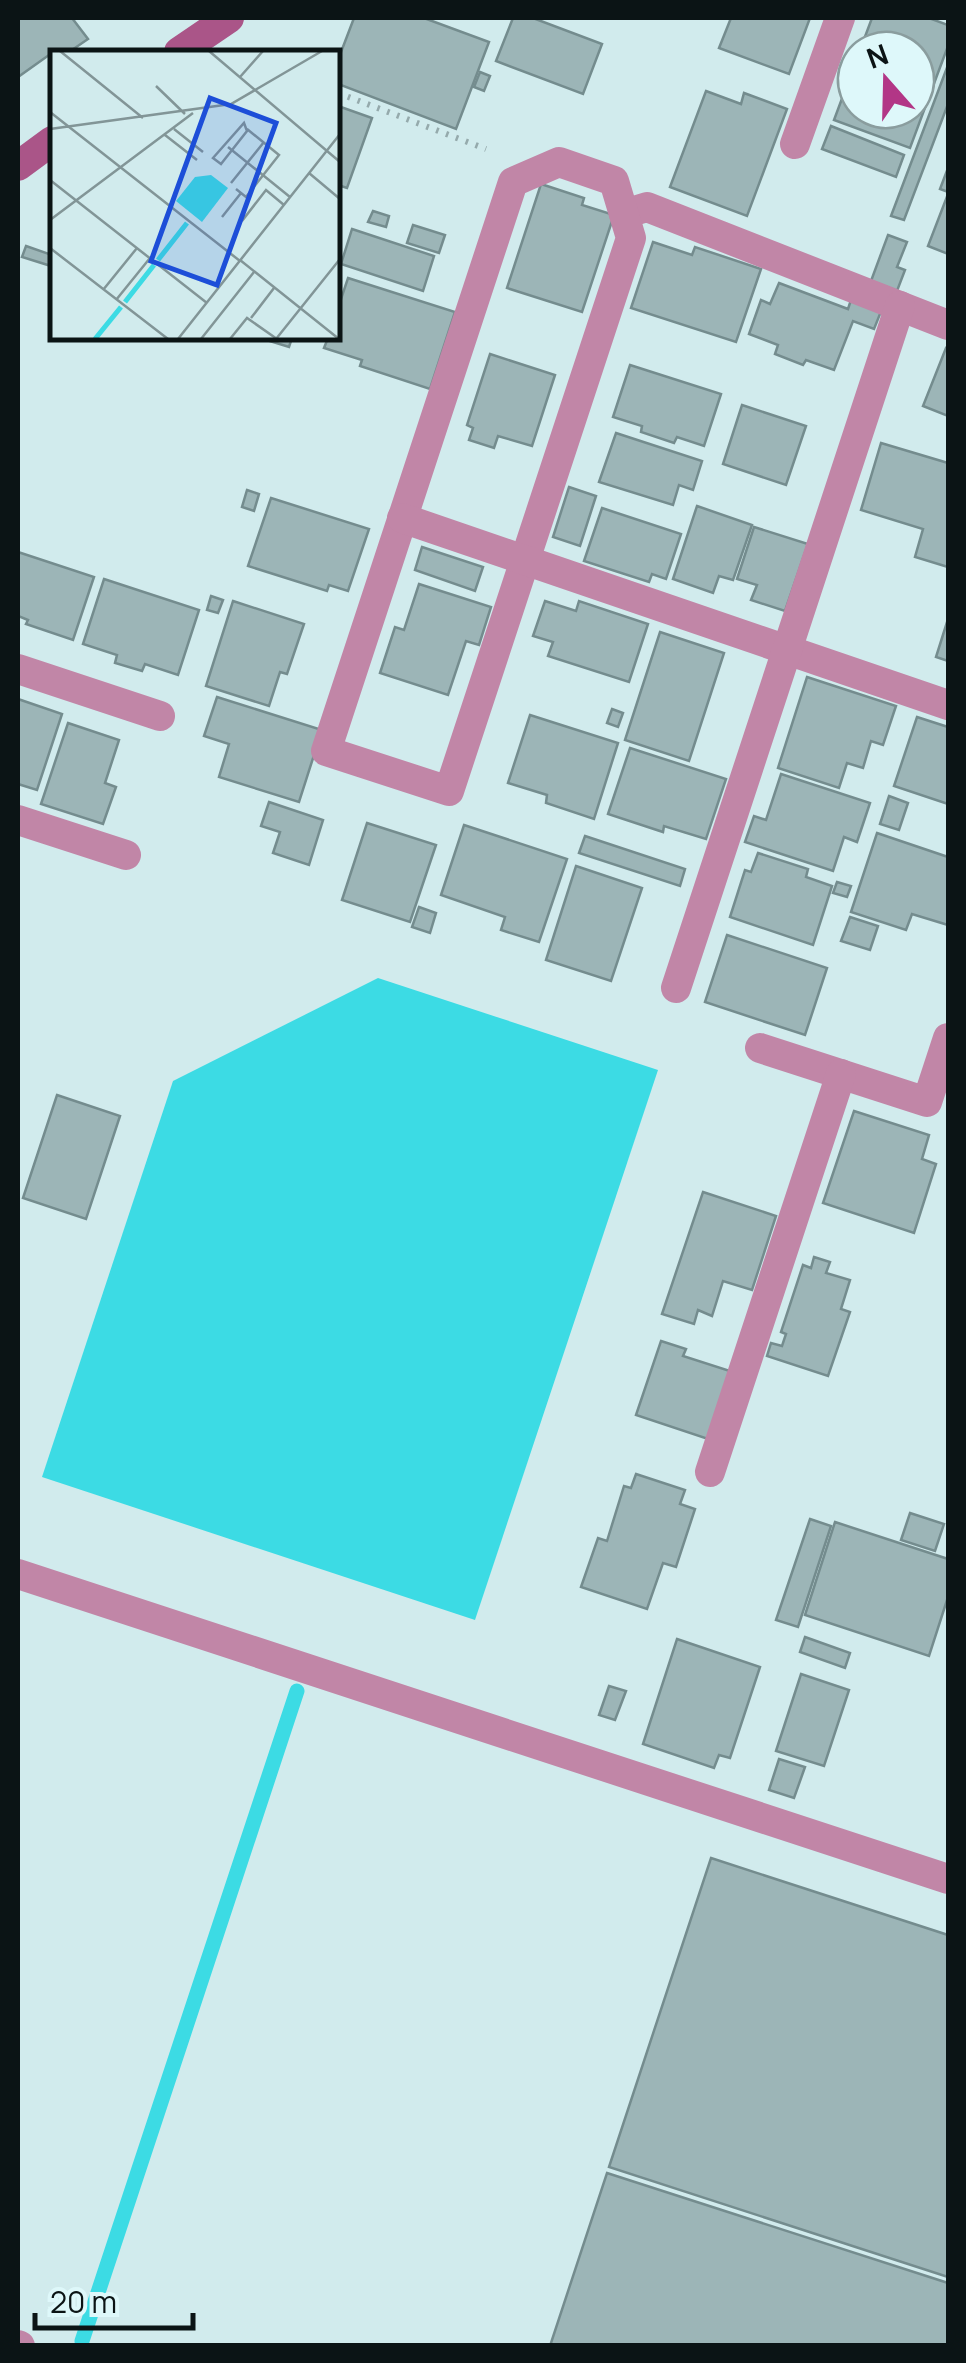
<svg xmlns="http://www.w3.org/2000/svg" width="966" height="2363" font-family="Manrope,sans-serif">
<rect width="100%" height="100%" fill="#d1ebed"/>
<polygon fill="#3cdbe4" points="378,978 658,1070 475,1620 42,1477 173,1081"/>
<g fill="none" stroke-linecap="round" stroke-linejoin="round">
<polyline stroke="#3cdbe4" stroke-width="15" points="82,2341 297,1691"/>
</g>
<g fill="#9cb5b7" stroke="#748c8e" stroke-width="2.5">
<polygon points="18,18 72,18 88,39 69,52 52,52 52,60 49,55 18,77"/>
<polygon points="354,18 424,18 489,42 456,129 338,84 338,60"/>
<polygon points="513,18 533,18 602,44 583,94 496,61"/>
<polygon points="731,18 810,18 789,74 719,48"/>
<polygon points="872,18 929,18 948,25 948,46 910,148 834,120 856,61 856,110 916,110 916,50 860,50"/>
<polygon points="948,65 948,104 904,220 891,216"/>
<polygon points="480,72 490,76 484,91 474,87"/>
<polygon points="706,91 741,104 744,93 787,109 747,216 670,187"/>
<polygon points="338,106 372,118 347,188 338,185"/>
<polygon points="831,126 904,155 896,177 822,149"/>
<polygon points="948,168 948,192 940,189"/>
<polygon points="541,184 584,198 582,205 614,215 582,312 507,288"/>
<polygon points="948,194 948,254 928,246"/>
<polygon points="373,211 389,216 386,227 368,222"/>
<polygon points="413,225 445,235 439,253 407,243"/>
<polygon points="352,229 434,256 423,291 341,264"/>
<polygon points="888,235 907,242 897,267 905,270 897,291 871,281"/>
<polygon points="653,242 692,255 695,247 761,269 736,342 631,308"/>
<polygon points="26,246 52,255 51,266 22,257"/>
<polygon points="348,278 455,312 430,389 360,366 362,360 324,348 328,338 338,338 338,308"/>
<polygon points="779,283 848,309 852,297 882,309 874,329 853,321 834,370 806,360 803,365 775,354 778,345 749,334 761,300 770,304"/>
<polygon points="260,338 292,338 289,347"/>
<polygon points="946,348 948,349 948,416 923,406"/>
<polygon points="490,354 555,375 532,446 498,436 494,448 469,440 473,428 467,425"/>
<polygon points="630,365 721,394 704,446 677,437 674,443 641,432 642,426 613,417"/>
<polygon points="742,405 806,426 786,485 723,464"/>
<polygon points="616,433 702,461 693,490 679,485 673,505 599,482"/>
<polygon points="881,443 948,463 948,567 915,557 923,529 861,510"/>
<polygon points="569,487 596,496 580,546 553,537"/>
<polygon points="247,490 259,494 254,511 242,507"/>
<polygon points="271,498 369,529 348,591 329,585 327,591 248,566"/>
<polygon points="697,506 752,525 733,580 719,576 713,593 673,579"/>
<polygon points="602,508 681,534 666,579 652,574 649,582 584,561"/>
<polygon points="754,527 808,544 785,611 751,600 757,585 737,579"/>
<polygon points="422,547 483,567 475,591 415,570"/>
<polygon points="18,552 94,577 73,640 26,624 28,620 18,616"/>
<polygon points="104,579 199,610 178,675 145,664 142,671 115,663 117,655 83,644"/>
<polygon points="419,584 491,607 479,645 466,641 448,695 380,673 395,627 404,630"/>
<polygon points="211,596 223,600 218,613 207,610"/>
<polygon points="233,601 304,624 287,674 280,672 269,706 206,686"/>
<polygon points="545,601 576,611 579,601 648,624 629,682 548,656 553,642 533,636"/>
<polygon points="948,619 948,661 936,657"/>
<polygon points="660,632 724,653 689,761 625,740"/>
<polygon points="807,677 896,706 883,745 871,741 863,768 847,763 839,788 778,768"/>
<polygon points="217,697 322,730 299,802 219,777 229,744 204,736"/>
<polygon points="18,699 62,714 37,790 18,784"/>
<polygon points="612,709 623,713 618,727 607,723"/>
<polygon points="530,715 618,743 594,819 546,803 547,795 508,783"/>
<polygon points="917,717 948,727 948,804 894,786"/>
<polygon points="68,723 119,740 105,783 116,787 103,824 41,804"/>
<polygon points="630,748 726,779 706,839 664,826 663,832 608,814"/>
<polygon points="781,774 870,803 857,842 844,837 833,871 745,842 754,816 766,820"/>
<polygon points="889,796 908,803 899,830 880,824"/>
<polygon points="269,802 323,820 309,865 273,853 280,832 261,826"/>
<polygon points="367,823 436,845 410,922 342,900"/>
<polygon points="464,825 567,859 539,942 501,930 505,917 441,895"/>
<polygon points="877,833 948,857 948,925 912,914 906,930 851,912"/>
<polygon points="585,836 685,869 680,886 579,853"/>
<polygon points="758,853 808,869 806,877 832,886 813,945 730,917 745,870 751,872"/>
<polygon points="576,866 642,888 611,981 546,960"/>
<polygon points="837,882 851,886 847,897 833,893"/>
<polygon points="419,907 436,913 430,933 412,927"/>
<polygon points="850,917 878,926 870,950 841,941"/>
<polygon points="727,935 827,968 805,1035 705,1002"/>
<polygon points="57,1095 120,1116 86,1219 23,1198"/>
<polygon points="854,1111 929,1135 922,1159 936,1164 914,1233 823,1203"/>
<polygon points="703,1192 776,1216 752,1290 723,1281 712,1316 698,1310 694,1324 662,1314"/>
<polygon points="814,1257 830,1262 826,1273 850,1280 841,1309 850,1312 828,1376 767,1356 771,1343 782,1346 786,1334 781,1332 803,1265 811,1268"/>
<polygon points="661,1341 686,1349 683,1356 730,1371 708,1439 636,1415"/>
<polygon points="636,1474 685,1490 680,1504 695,1509 676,1567 663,1563 647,1609 581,1587 598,1538 607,1541 624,1486 631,1488"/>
<polygon points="910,1513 944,1524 935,1551 901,1540"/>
<polygon points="810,1519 831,1526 798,1627 776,1620"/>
<polygon points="835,1522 948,1559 948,1597 929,1656 805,1615"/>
<polygon points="805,1637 850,1653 845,1668 800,1652"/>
<polygon points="677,1639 760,1667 730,1758 719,1755 714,1768 643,1744"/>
<polygon points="801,1674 849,1690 824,1766 776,1751"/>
<polygon points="609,1686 626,1691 615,1720 599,1715"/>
<polygon points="779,1759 805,1767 794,1798 769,1790"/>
<polygon points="711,1858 948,1935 948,2277 609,2167"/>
<polygon points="607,2173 948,2283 948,2346 550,2346"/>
</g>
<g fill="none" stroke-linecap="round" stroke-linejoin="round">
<polyline stroke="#95aaac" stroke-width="6" stroke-dasharray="2.5 8" stroke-linecap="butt" points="338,93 486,149"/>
<polyline stroke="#c186a7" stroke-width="30" points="624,214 647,207 948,325"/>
<g stroke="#c186a7" stroke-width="30">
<polyline points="795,144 840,18"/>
<polygon points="559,162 614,181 631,238 449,791 326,751 513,182"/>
<polyline points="402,518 948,705"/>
<polyline points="18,669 160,716"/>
<polyline points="18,820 126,855"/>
<polyline points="676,988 900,306"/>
<polyline points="760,1048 927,1102 948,1038"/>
<polyline points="710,1472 841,1074"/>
<polyline points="18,1574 948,1879"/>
<polyline points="18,2345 20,2346"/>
</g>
<g stroke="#a58" stroke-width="30">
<polyline points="179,52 229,18"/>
<polyline points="18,166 52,141"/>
</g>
</g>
<g transform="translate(50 50)">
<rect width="290" height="290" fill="#d1ebed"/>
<path d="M161 125 178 138 152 172 126 151 145 127Z" fill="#3cdbe4"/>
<path fill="none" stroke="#3cdbe4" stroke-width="5" d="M108 210 137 173M75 252 104 215M45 289 71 257"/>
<path fill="none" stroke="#829597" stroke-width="2.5" d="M10 1 93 68M159 1 290 112M190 27 213 1M106 36 135 64M0 62 190 211M194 73 197 81 171 114 163 108ZM0 79 181 54 272 1M124 79 153 102M115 85 147 110M178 97 240 147M259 123 290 149M0 130 157 253M181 133 214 92M186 139 196 147 229 105 197 79M172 167 191 143M0 170 143 63M192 171 216 140 234 155M0 198 118 289M190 210 289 289M53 240 87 198M66 250 100 208M201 268 224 238M128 289 290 84M151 289 204 222M180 289 197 268 227 289M226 289 290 209"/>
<path fill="#1d4ed8" fill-opacity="0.15" stroke="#1d4ed8" stroke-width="5" d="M160 48 226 73 167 235 101 211Z"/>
<rect width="290" height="290" fill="none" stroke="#0b1415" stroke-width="5"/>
</g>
<rect width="966" height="2363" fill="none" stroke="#0b1415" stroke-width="40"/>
<g transform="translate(886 80) rotate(340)"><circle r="48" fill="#def8fa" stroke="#8a9d9e" stroke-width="2.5"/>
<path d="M0-8L18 38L0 25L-18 38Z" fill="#b23686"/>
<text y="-15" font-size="28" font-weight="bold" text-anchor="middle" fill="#0b1415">N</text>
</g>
<path d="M35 2313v15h158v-15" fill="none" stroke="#0b1415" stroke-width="5"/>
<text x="50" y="2313" font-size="30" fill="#0b1415" stroke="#def8fa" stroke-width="8" paint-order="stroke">20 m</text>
</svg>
